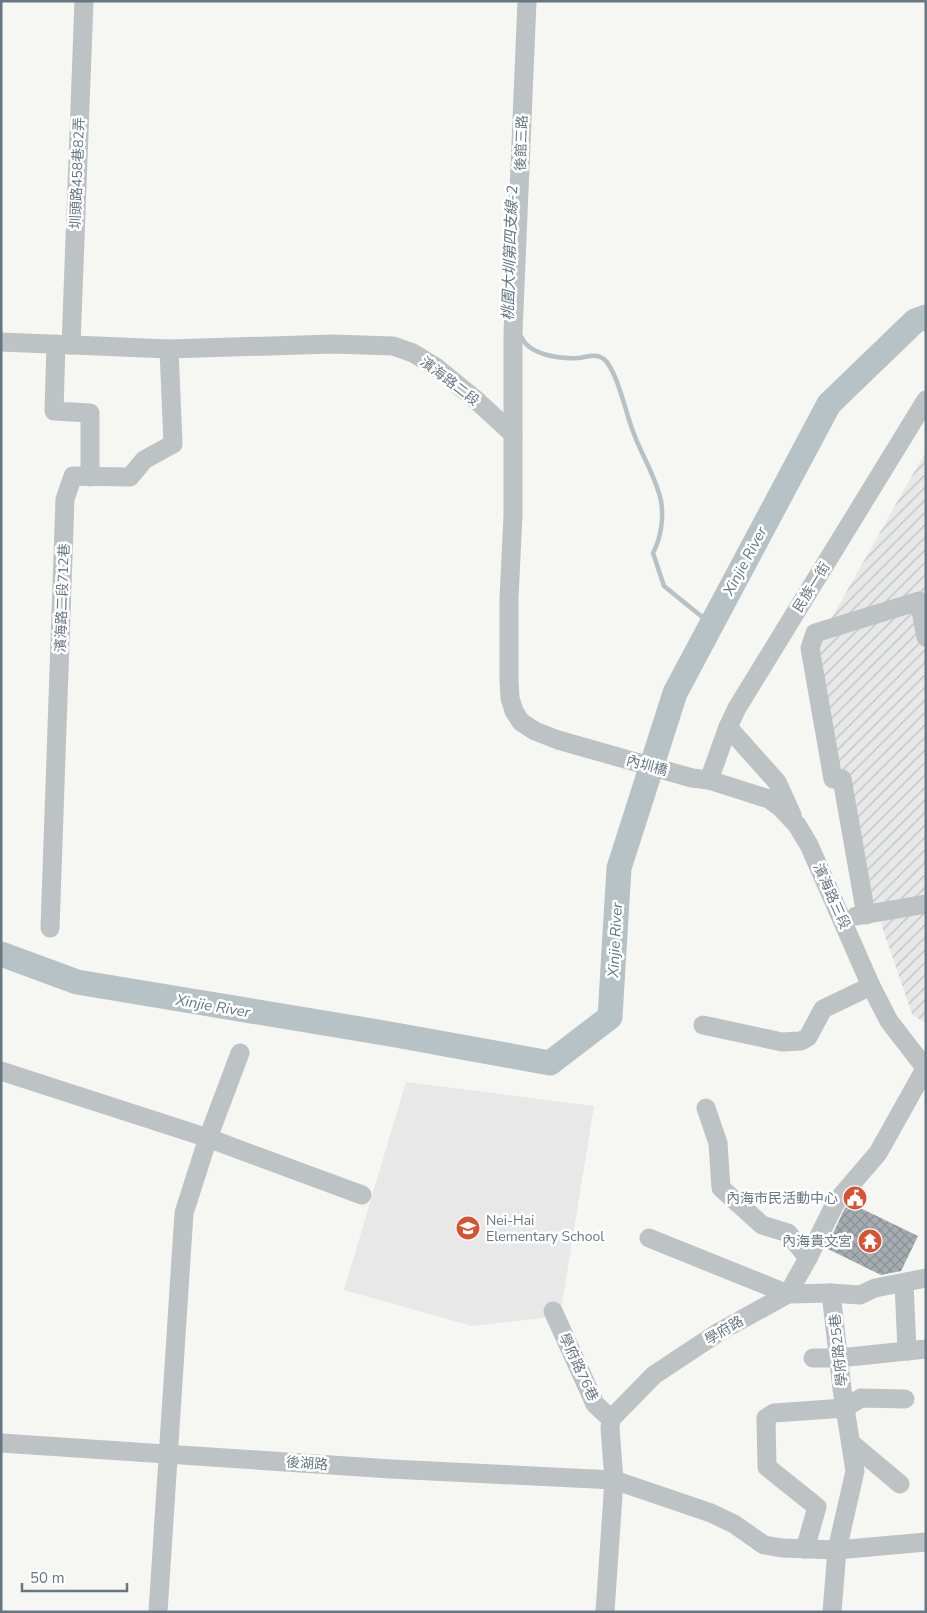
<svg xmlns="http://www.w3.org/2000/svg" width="927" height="1613" font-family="'Nunito Sans','Noto Sans TC',sans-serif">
<defs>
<pattern id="industrial-furrows" width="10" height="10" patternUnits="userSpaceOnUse" patternTransform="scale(1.25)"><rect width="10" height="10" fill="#e7e8e7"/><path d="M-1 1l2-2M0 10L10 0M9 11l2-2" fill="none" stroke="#bfc1c1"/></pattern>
<pattern id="building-cross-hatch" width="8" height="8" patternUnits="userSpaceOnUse" patternTransform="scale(1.25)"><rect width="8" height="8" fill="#a5adb2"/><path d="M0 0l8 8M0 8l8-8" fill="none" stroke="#8a9296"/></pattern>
</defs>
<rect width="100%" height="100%" fill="#f6f6f3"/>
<polygon fill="#e7e8e7" points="406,1082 594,1106 560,1316 472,1326 344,1290"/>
<polygon fill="url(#industrial-furrows)" points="926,451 926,1024 912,1014 857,854 813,651"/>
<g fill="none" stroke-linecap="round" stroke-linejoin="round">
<path stroke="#b6c2c5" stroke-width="4.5" d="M521 336C528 355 560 359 578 358 587 357 596 353 604 359 618 372 626 415 634 434 642 456 656 477 661 501 664 518 661 538 653 553L664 586 701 616"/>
<polyline stroke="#b6c2c5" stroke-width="25" points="1,954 77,982 390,1034 550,1063 610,1017 619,868 675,693 829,404 915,321 926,317"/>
</g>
<polygon fill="url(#building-cross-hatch)" points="850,1203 918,1236 901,1271 881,1275 826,1248 845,1208"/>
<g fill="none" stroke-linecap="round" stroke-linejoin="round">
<g stroke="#bdc2c5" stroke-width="19">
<polyline points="1,342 169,349 333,344 393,346 413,353 436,367 475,399 513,434 513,515 509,598 509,680 510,698 514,711 521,722 535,731 558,740 692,778 709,780 769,799 780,807 797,825 809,845 871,986 889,1021 926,1069"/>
<polyline points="56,344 54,411 90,413 90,477"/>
<polyline points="71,345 84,1"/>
<polyline points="513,434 513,333 527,1"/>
<polyline points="728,727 777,782 792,815"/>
<polyline points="709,780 728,727 737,708 926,400"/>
<polyline points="866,915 842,779 833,779 810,648 815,633 919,601 926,637"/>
<polyline points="856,916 926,904"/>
<polyline points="50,928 65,499 73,476 130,477 144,460 173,444 169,349"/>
<polyline points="703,1025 782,1042 801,1041 808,1037 823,1009 871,986"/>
<polyline points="1,1071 208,1138 362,1195"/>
<polyline points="706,1108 718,1143 721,1188 762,1225 788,1233 808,1258"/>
<polyline points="649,1238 788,1294 831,1293 860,1295 875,1288 926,1278"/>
<polyline points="904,1283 907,1351"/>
<polyline points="831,1293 842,1389 855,1471 837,1550 832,1612"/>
<polyline points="553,1311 595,1404 611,1419"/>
<polyline points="813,1358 839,1358 926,1349"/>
<polyline points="1,1443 391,1469 614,1480 711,1513 734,1524 764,1545 782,1548 837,1550 926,1542"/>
<polyline points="851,1443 900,1484"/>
<polyline points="805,1549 817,1507 767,1467 766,1418 774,1413 845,1408 861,1398 905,1399"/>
<polyline points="158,1612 184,1213 208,1138 240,1053"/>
<polyline points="605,1612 614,1480 610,1428 611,1419 654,1375 719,1332 788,1294 808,1258 836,1202 878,1153 925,1069"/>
</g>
</g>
<defs>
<symbol id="civic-disc" viewBox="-11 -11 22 22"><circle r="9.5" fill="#d75432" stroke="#fff"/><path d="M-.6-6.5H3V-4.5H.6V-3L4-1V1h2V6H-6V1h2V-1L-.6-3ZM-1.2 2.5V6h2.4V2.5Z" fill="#fff"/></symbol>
<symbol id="school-disc" viewBox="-11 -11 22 22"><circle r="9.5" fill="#d75432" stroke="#fff"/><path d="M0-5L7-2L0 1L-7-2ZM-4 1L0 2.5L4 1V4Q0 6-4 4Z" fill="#fff"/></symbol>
<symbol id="temple-disc" viewBox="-11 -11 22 22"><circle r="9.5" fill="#d75432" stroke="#fff"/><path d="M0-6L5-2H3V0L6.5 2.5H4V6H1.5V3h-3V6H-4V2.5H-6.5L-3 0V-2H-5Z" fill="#fff"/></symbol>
</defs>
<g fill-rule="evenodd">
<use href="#civic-disc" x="841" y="1184" width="28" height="28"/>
<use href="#school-disc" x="454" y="1214" width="28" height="28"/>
<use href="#temple-disc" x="856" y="1227" width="28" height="28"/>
</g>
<g text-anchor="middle" stroke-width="5" stroke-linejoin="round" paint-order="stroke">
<g font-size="14" fill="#677782" stroke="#fff">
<text transform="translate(521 143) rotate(-88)" y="5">後館三路</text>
<text transform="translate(77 173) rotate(-88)" y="5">圳頭路458巷82弄</text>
<text transform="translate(450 381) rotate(38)" y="5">濱海路二段</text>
<text transform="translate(811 587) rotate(-58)" y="5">民族一街</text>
<text transform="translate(62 598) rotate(-88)" y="5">濱海路二段712巷</text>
<text transform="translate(647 765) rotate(15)" y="5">內圳橋</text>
<text transform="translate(832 896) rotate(66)" y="5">濱海路三段</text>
<text transform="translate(724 1330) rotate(-31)" y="5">學府路</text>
<text transform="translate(838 1350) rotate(-96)" y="5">學府路25巷</text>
<text transform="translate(579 1367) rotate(65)" y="5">學府路76巷</text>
<text transform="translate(307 1463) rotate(4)" y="5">後湖路</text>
</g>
<g font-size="14" fill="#677782" stroke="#fff" text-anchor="end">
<text x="838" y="1203">內海市民活動中心</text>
<text x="486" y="1225" text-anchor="start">Nei-Hai<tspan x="486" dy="16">Elementary School</tspan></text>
<text x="852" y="1246">內海貴文宮</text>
</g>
<g font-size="15" font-style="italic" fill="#63787f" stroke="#fff">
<text transform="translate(510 253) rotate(-88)" y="5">桃園大圳第四支線-2</text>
<text transform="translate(745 561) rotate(-62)" y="5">Xinjie River</text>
<text transform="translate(615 940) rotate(-87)" y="5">Xinjie River</text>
<text transform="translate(213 1006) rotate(10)" y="5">Xinjie River</text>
</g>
</g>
<rect width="927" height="1613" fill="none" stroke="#677782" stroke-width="5"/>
<path d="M22 1583v8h105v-8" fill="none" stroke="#677782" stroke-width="2.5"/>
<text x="30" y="1583" font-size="15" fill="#677782" stroke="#ffffff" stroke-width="4" paint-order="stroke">50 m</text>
</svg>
